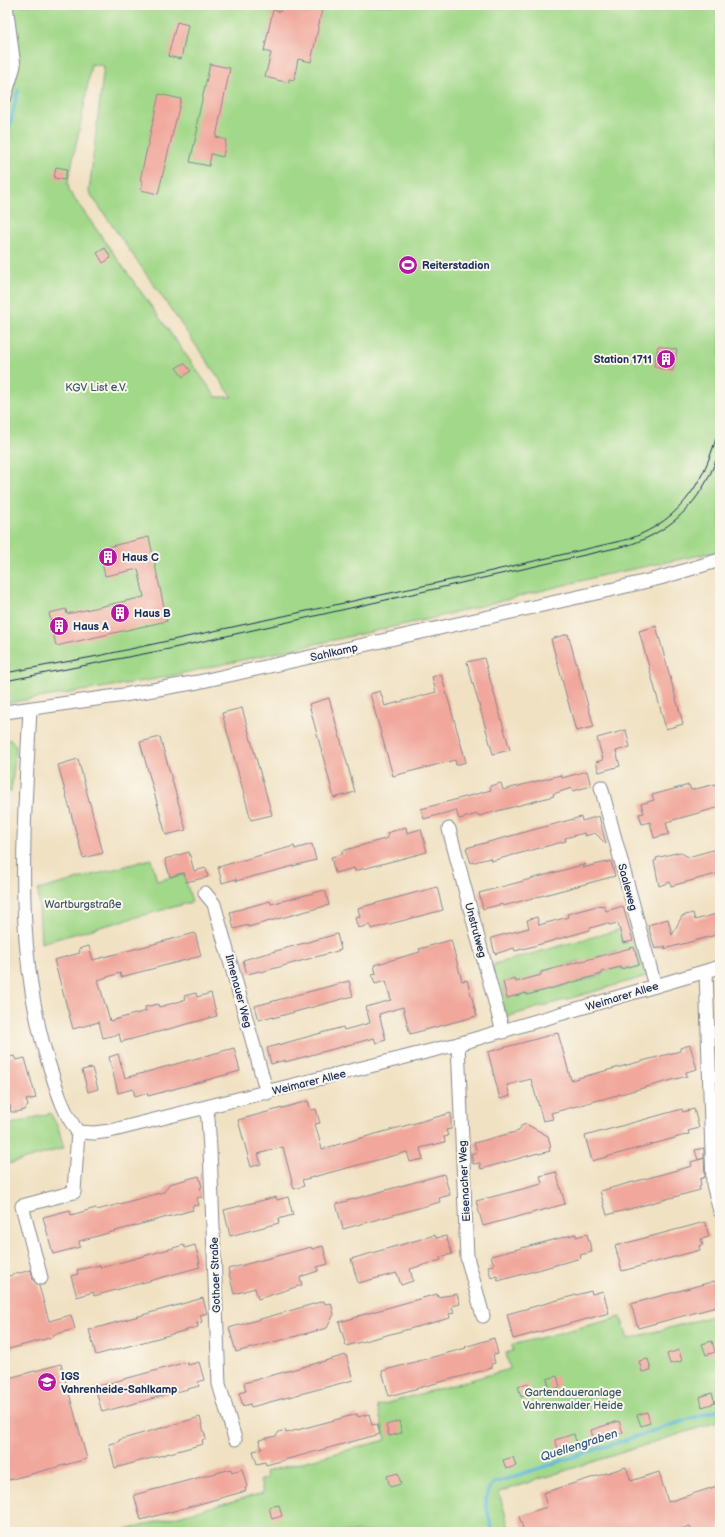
<svg xmlns="http://www.w3.org/2000/svg" width="725" height="1537" font-family="'Balsamiq Sans',sans-serif">
<rect width="100%" height="100%" fill="#fbf7ec"/>
<filter id="ink" filterUnits="userSpaceOnUse"><feTurbulence type="fractalNoise" baseFrequency=".025" numOctaves="2"/><feDisplacementMap in="SourceGraphic" scale="8" xChannelSelector="R" yChannelSelector="G"/><feConvolveMatrix kernelMatrix="1 2 1 2 8 2 1 2 1" color-interpolation-filters="sRGB"/></filter>
<filter id="wash" filterUnits="userSpaceOnUse"><feTurbulence type="fractalNoise" baseFrequency=".012" numOctaves="4" result="noise"/><feDisplacementMap in="SourceGraphic" scale="16" xChannelSelector="R" yChannelSelector="G"/><feGaussianBlur stdDeviation="0.9" result="paint"/><feColorMatrix in="noise" values="0 0 0 0 0 0 0 0 0 0 0 0 0 0 0 0 0 1.4 0 .05"/><feComposite in="paint" operator="in"/></filter>
<g filter="url(#wash)">
<rect width="100%" height="100%" fill="#f0e1c2"/>
<g fill="#a2d889" stroke="#5e8474" fill-rule="evenodd">
<path d="M9 5H720V551L604 575 429 619 156 679 7 703 5 695V58L15 59ZM91 64 104 66 89 192 232 397H216L69 191 68 182 85 102Z"/>
<path d="M5 739C11 739 15 742 16 748L11 792 5 790Z"/>
<polygon points="151,859 157,881 184,874 192,902 41,943 38,890"/>
<path d="M633 926 635 934 622 938 623 943 634 940 638 943 647 976 506 1017 492 967 495 966 494 964ZM635 950 639 964 621 969V967L601 972 602 975 527 995V993L507 998 503 982 515 979 516 982 541 975V972L551 969 552 972 570 967 569 964 580 961 581 964 598 960 597 957 616 951 617 954Z"/>
<polygon points="50,1113 58,1127 64,1148 5,1165 5,1126"/>
<polygon points="720,1314 720,1421 499,1492 510,1532 119,1532 263,1493 260,1480 267,1478 265,1472 386,1440 377,1406 510,1369 506,1353 513,1351 512,1345 621,1317 628,1339"/>
</g>
<g fill="none" stroke-linecap="round" stroke-linejoin="round">
<g stroke="#5db8da" stroke-width="3.5">
<polyline points="5,146 18,90"/>
<path d="M493 1532C489 1515 479 1496 494 1483L720 1409"/>
</g>
</g>
<g id="blocks">
<g fill="#f1a79c">
<polygon points="281,5 323,5 311,62 298,59 294,80 289,79 289,83 265,77 271,53 264,51 273,10 280,12"/>
<polygon points="177,22 188,25 181,59 168,56"/>
<polygon points="210,64 230,68 216,137 226,140 223,157 211,154 209,166 190,162 198,127 196,127"/>
<polygon points="159,94 181,99 158,194 141,190 143,180 140,180"/>
<polygon points="56,167 67,169 65,180 54,178"/>
<polygon points="105,248 111,258 103,263 97,253"/>
<polygon points="658,346 677,350 673,371 654,367"/>
<polygon points="184,363 191,371 183,377 176,368"/>
<polygon points="149,537 167,621 56,646 49,613 66,609 67,614 144,597 138,569 105,576 99,549"/>
<polygon points="656,626 683,724 666,729 639,631"/>
<polygon points="568,634 594,727 576,731 551,639"/>
<polygon points="484,658 510,750 493,754 467,662"/>
<polygon points="441,674 466,762 456,765 455,760 393,776 370,694 380,691 385,706 436,692 432,677"/>
<polygon points="329,698 355,792 334,798 309,704"/>
<polygon points="242,708 272,815 251,820 222,713"/>
<polygon points="626,730 630,747 616,751 620,766 599,772 596,762 603,760 597,738"/>
<polygon points="160,737 186,830 166,835 140,742"/>
<polygon points="78,759 103,853 83,858 58,765"/>
<polygon points="587,771 591,786 573,791 572,788 553,794 554,796 479,816 478,814 459,819 456,810 424,819 421,809 491,790 490,786 501,783 503,790 561,775 562,778"/>
<polygon points="720,783 720,807 666,822 669,834 654,838 650,822 642,824 639,814 644,813 641,804 654,800 652,795 689,785 691,790"/>
<polygon points="599,816 606,844 595,833 585,836 584,833 565,838 566,841 491,861 490,858 471,863 466,848 581,817 582,821"/>
<polygon points="406,827 407,833 421,829 427,852 355,871 354,868 335,873 331,857 343,854 342,851 388,838 387,833"/>
<polygon points="312,844 316,860 236,881 236,879 222,883 218,867 294,846 295,849"/>
<polygon points="720,848 720,873 671,886 670,882 659,886 654,861 657,860 656,858 680,852 688,857"/>
<polygon points="189,852 194,871 206,868 208,877 186,882 184,873 170,877 165,859"/>
<polygon points="611,861 615,876 503,906 502,904 483,909 479,893 586,864 582,868"/>
<polygon points="437,887 443,910 371,929 370,925 358,928 355,918 360,917 358,908"/>
<polygon points="325,890 329,905 248,927 248,925 234,929 230,912 270,901 271,904"/>
<polygon points="601,905 601,906 604,905 606,911 623,906 633,941 623,943 618,923 609,925 608,923 590,928 590,930 534,946 515,951 514,948 495,954 491,938 529,928 527,920 537,917 539,925 568,917 567,914"/>
<polygon points="693,913 695,920 720,913 720,934 664,949 666,946 655,949 648,925 668,919 672,935 682,916"/>
<polygon points="195,933 201,956 121,977 120,973 98,980 110,1021 146,1011 145,1007 158,1004 159,1007 185,1000 184,996 196,993 197,997 211,993 217,1016 121,1042 119,1034 103,1038 99,1022 73,1029 54,960 80,953 79,949 89,946 93,960"/>
<polygon points="337,934 341,950 261,972 260,971 247,974 243,960"/>
<polygon points="451,940 462,981 467,980 477,1016 410,1034 403,1007 379,1014 386,1040 376,1043 374,1038 285,1062 285,1060 271,1064 267,1048 343,1027 344,1030 370,1023 366,1007 391,1000 386,981 375,984 372,975 376,974 374,965 420,952 419,949"/>
<polygon points="634,947 639,964 621,969 621,967 601,972 602,974 546,990 527,995 527,993 507,998 503,982 515,979 516,982 541,975 541,972"/>
<polygon points="349,981 353,996 273,1018 273,1016 259,1020 255,1006"/>
<polygon points="558,1033 571,1080 680,1051 680,1048 690,1045 697,1069 686,1072 687,1076 551,1113 553,1119 543,1121 531,1079 507,1085 510,1096 500,1099 488,1052"/>
<polygon points="234,1048 240,1071 148,1096 147,1093 135,1096 133,1089 118,1093 109,1057 118,1054 125,1078"/>
<polygon points="14,1056 16,1060 25,1058 36,1098 26,1100 28,1106 24,1110 17,1112 11,1112 10,1105 5,1106 5,1058"/>
<polygon points="92,1068 98,1089 88,1092 82,1070"/>
<polygon points="308,1101 311,1110 316,1109 320,1123 315,1124 322,1149 451,1113 451,1129 446,1130 448,1136 444,1137 445,1142 420,1148 423,1159 410,1162 407,1152 302,1180 304,1186 294,1189 283,1147 258,1154 261,1164 251,1167 238,1120"/>
<polygon points="682,1109 683,1112 694,1109 699,1128 688,1131 689,1134 592,1161 585,1136"/>
<polygon points="526,1124 548,1136 551,1147 549,1148 550,1151 539,1154 538,1153 481,1169 480,1163 473,1164 471,1154 477,1152 474,1143 519,1131 521,1126"/>
<polygon points="704,1148 704,1158 698,1160 695,1150"/>
<polygon points="704,1158 705,1177 700,1179 701,1186 699,1187 700,1190 607,1215 600,1191 692,1166 691,1162"/>
<polygon points="556,1172 565,1204 483,1226 476,1201 542,1184 540,1176"/>
<polygon points="444,1174 450,1195 439,1198 440,1202 343,1229 336,1204"/>
<polygon points="199,1176 202,1187 200,1188 202,1197 197,1198 199,1205 192,1206 193,1210 79,1241 80,1247 53,1254 43,1217 70,1210 71,1215 96,1208 97,1210 164,1192 169,1184"/>
<polygon points="276,1197 277,1200 288,1197 293,1215 278,1219 279,1223 230,1236 224,1210"/>
<polygon points="705,1222 709,1237 701,1239 703,1245 699,1246 700,1250 622,1271 615,1246"/>
<polygon points="576,1234 576,1237 587,1234 592,1252 580,1255 581,1258 498,1281 497,1276 491,1278 488,1266 494,1265 491,1256"/>
<polygon points="435,1235 436,1238 446,1236 452,1254 440,1257 441,1260 410,1269 413,1281 401,1285 397,1273 358,1283 351,1259"/>
<polygon points="184,1245 185,1248 195,1245 200,1263 198,1263 200,1267 94,1296 93,1292 77,1297 71,1276 78,1274 77,1270 100,1265 100,1268"/>
<polygon points="323,1246 328,1264 317,1267 318,1271 300,1277 302,1285 258,1299 255,1288 234,1294 228,1269 311,1247 312,1249"/>
<polygon points="31,1270 33,1280 39,1286 49,1321 71,1315 75,1329 53,1335 53,1337 5,1350 5,1277"/>
<polygon points="715,1281 716,1284 720,1282 720,1306 638,1328 631,1304"/>
<polygon points="591,1291 592,1294 603,1291 609,1313 513,1339 507,1314"/>
<polygon points="437,1294 438,1297 457,1294 460,1304 452,1306 454,1313 449,1314 450,1318 346,1346 339,1322 358,1317 358,1316"/>
<polygon points="203,1298 207,1313 200,1315 202,1322 197,1323 198,1327 96,1355 89,1330"/>
<polygon points="324,1301 325,1304 331,1303 334,1314 327,1328 236,1352 229,1328"/>
<polygon points="494,1338 498,1354 493,1355 495,1363 491,1364 492,1368 389,1396 382,1371 466,1348 465,1347"/>
<polygon points="712,1341 715,1352 706,1355 702,1344"/>
<polygon points="679,1350 682,1361 670,1364 667,1354"/>
<polygon points="346,1355 353,1380 251,1407 250,1404 243,1406 239,1393 246,1391 244,1383"/>
<polygon points="648,1359 651,1370 642,1372 639,1361"/>
<polygon points="187,1362 188,1365 199,1362 204,1380 198,1382 199,1386 102,1412 95,1387"/>
<polygon points="61,1364 87,1459 5,1481 5,1379"/>
<polygon points="557,1376 560,1387 550,1390 547,1379"/>
<polygon points="528,1383 531,1394 521,1397 518,1386"/>
<polygon points="712,1393 715,1403 702,1407 700,1397"/>
<polygon points="647,1412 650,1423 641,1426 637,1415"/>
<polygon points="357,1414 358,1417 369,1414 372,1425 377,1424 380,1434 266,1465 265,1462 257,1464 253,1451 262,1449 259,1440 276,1436 279,1432 285,1430 286,1433"/>
<polygon points="200,1417 206,1439 202,1440 203,1444 115,1468 109,1444 119,1442 119,1440"/>
<polygon points="399,1421 402,1433 389,1436 386,1425"/>
<polygon points="619,1421 623,1433 594,1441 591,1430"/>
<polygon points="574,1434 577,1446 559,1451 555,1440"/>
<polygon points="513,1457 516,1466 506,1469 503,1460"/>
<polygon points="626,1467 631,1481 659,1472 668,1502 720,1485 720,1532 692,1532 690,1526 670,1532 524,1532 519,1516 547,1507 543,1493"/>
<polygon points="231,1469 232,1472 242,1469 247,1487 245,1488 246,1491 141,1520 134,1495"/>
<polygon points="398,1473 401,1484 390,1487 387,1476"/>
<polygon points="279,1505 282,1516 272,1519 269,1507"/>
</g>
</g>
</g>
<g filter="url(#ink)">
<use href="#blocks" fill-opacity="0" stroke="#868890" stroke-width="1"/>
<g fill="none" stroke-linecap="round" stroke-linejoin="round">
<defs>
<g id="minor">
<polyline points="5,96 14,66 6,5"/>
<path d="M30 709C24 831 12 957 52 1074 58 1094 65 1115 78 1132"/>
<polyline points="5,712 124,695 198,682 614,589 660,578 720,560"/>
<polyline points="601,787 655,986"/>
<polyline points="449,829 503,1032"/>
<polyline points="205,893 214,904 267,1093"/>
<polyline points="706,972 713,1184 720,1211"/>
<polyline points="458,1044 467,1257 483,1316"/>
<polyline points="206,1108 208,1119 210,1149 219,1384 235,1439"/>
<polyline points="78,1132 94,1133 110,1131 458,1044 720,967"/>
<polyline points="41,1278 22,1206 74,1192 78,1132"/>
</g>
</defs>
<use href="#minor" stroke="#868890" stroke-width="15"/>
<use href="#minor" stroke="#fff" stroke-width="13"/>
<g stroke="#1b2f5e" stroke-width="1">
<path d="M5 673 98 656 483 573 629 539C684 519 706 479 720 424"/>
<path d="M5 681 169 649 629 545C677 529 706 496 720 448"/>
</g>
</g>
</g>
<defs>
<symbol id="stadium-disc" viewBox="-11 -11 22 22"><circle r="9.5" fill="#b5179e" stroke="#fbf7ec"/><path d="M0-5a6.5 5 0 1 0 0 10a6.5 5 0 1 0 0-10ZM-3.5-1.8h7v3.6h-7Z" fill="#fff"/></symbol>
<symbol id="building-disc" viewBox="-11 -11 22 22"><circle r="9.5" fill="#b5179e" stroke="#fbf7ec"/><path d="M-4-6H4V6H1V3H-1V6H-4ZM-2.5-4.3h1.7v1.8h-1.7ZM.8-4.3h1.7v1.8H.8ZM-2.5-1h1.7V.8h-1.7ZM.8-1h1.7V.8H.8Z" fill="#fff"/></symbol>
<symbol id="school-disc" viewBox="-11 -11 22 22"><circle r="9.5" fill="#b5179e" stroke="#fbf7ec"/><path d="M0-5L7-2L0 1L-7-2ZM-4 1L0 2.5L4 1V4Q0 6-4 4Z" fill="#fff"/></symbol>
</defs>
<g fill-rule="evenodd">
<use href="#stadium-disc" x="397" y="254" width="22" height="22"/>
<use href="#building-disc" x="655" y="348" width="22" height="22"/>
<use href="#building-disc" x="97" y="546" width="22" height="22"/>
<use href="#building-disc" x="109" y="602" width="22" height="22"/>
<use href="#building-disc" x="48" y="615" width="22" height="22"/>
<use href="#school-disc" x="36" y="1371" width="22" height="22"/>
</g>
<g text-anchor="middle" stroke-width="4" stroke-linejoin="round" paint-order="stroke">
<g font-size="11" font-weight="bold" fill="#1b2f5e" stroke="#fbf7ec" text-anchor="start">
<text x="422" y="269">Reiterstadion</text>
<text x="652" y="363" text-anchor="end">Station 1711</text>
<text x="122" y="561">Haus C</text>
<text x="134" y="617">Haus B</text>
<text x="73" y="630">Haus A</text>
<text x="61" y="1380">IGS<tspan x="61" dy="13">Vahrenheide-Sahlkamp</tspan></text>
</g>
<g font-size="11" fill="#3d5969" stroke="#fbf7ec">
<text x="96" y="391">KGV List e.V.</text>
<text x="83" y="908">Wartburgstraße</text>
<text x="573" y="1396">Gartendaueranlage<tspan x="573" dy="13">Vahrenwalder Heide</tspan></text>
</g>
<g font-size="11" fill="#1b2f5e" stroke="#fbf7ec">
<text transform="translate(334 652) rotate(-13)" y="4">Sahlkamp</text>
<text transform="translate(628 887) rotate(75)" y="4">Saaleweg</text>
<text transform="translate(476 930) rotate(75)" y="4">Unstrutweg</text>
<text transform="translate(239 991) rotate(75)" y="4">Ilmenauer Weg</text>
<text transform="translate(622 996) rotate(-17)" y="4">Weimarer Allee</text>
<text transform="translate(309 1082) rotate(-14)" y="4">Weimarer Allee</text>
<text transform="translate(464 1181) rotate(-93)" y="4">Eisenacher Weg</text>
<text transform="translate(215 1275) rotate(-92)" y="4">Gothaer Straße</text>
</g>
<g font-size="12" font-style="italic" fill="#2f5883" stroke="#fbf7ec">
<text transform="translate(579 1445) rotate(-18)" y="4">Quellengraben</text>
</g>
</g>
<rect width="725" height="1537" fill="none" stroke="#fbf7ec" stroke-width="20"/>
</svg>
